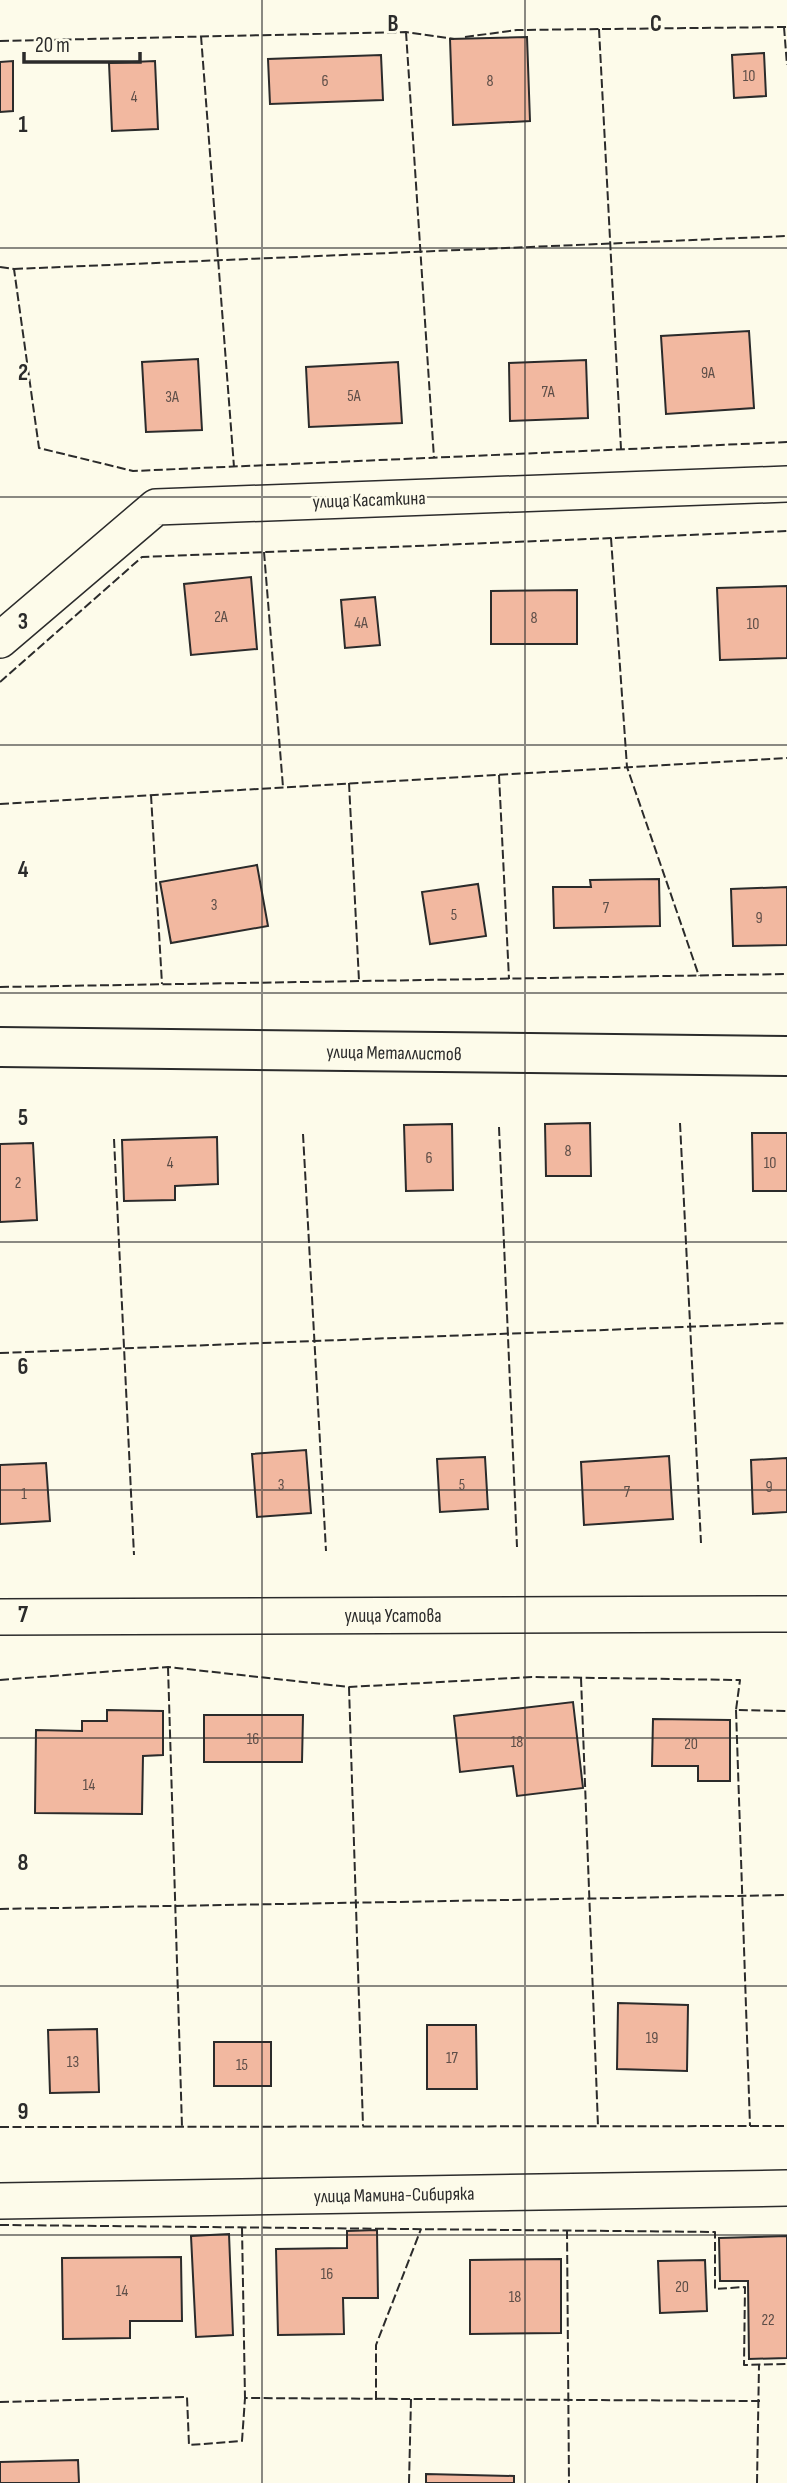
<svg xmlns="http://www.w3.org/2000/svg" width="787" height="2483" font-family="'Sofia Sans Condensed',sans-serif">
<rect width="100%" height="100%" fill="#fdfbea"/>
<g fill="#f2b8a0" stroke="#2b2b2b" stroke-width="2">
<polygon points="527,37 530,121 453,125 450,39"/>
<polygon points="764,53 766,96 734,98 732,55"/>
<polygon points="381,55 383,100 270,104 268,59"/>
<polygon points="13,61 13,111 0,112 0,62"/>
<polygon points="155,61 158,129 112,131 109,63"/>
<polygon points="749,331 754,408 666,414 661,336"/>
<polygon points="198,359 202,430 146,432 142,362"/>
<polygon points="586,360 588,418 510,421 509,363"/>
<polygon points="398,362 402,423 309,427 306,367"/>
<polygon points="251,577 257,649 191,655 184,584"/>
<polygon points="787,586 787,658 720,660 717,588"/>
<polygon points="577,590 577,644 491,644 491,591"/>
<polygon points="375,597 380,645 345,648 341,600"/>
<polygon points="257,865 268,926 171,943 160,882"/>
<polygon points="659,879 660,926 554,928 553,887 591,887 590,880"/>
<polygon points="478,884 486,936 430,944 422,892"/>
<polygon points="787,887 787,945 733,946 731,889"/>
<polygon points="590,1123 591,1176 546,1176 545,1124"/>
<polygon points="452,1124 453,1190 406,1191 404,1125"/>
<polygon points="752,1133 787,1133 787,1191 753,1191"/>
<polygon points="217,1137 218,1184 175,1186 175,1200 124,1201 122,1140"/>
<polygon points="33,1143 37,1220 0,1222 0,1144"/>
<polygon points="306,1450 311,1513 257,1517 252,1454"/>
<polygon points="669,1456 673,1519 584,1525 581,1462"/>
<polygon points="485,1457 488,1509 440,1512 437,1459"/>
<polygon points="787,1458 787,1512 753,1514 751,1460"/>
<polygon points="46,1463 50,1521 0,1524 0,1465"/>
<polygon points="573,1702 583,1788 517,1796 513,1766 460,1772 454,1716"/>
<polygon points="107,1710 163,1711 163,1755 143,1756 142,1814 35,1813 36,1730 82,1731 82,1721 107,1721"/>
<polygon points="204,1715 303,1715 302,1762 204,1762"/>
<polygon points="653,1719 730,1720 730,1781 698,1781 698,1766 652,1766"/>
<polygon points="618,2003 688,2005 687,2071 617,2069"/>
<polygon points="427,2025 476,2025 477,2089 427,2089"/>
<polygon points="97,2029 99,2092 50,2093 48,2030"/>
<rect x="214" y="2042" width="57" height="44"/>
<polygon points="377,2230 378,2298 343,2298 344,2334 278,2335 276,2249 347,2248 347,2231"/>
<polygon points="229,2234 233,2335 196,2337 191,2236"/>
<polygon points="787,2236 787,2358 749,2359 748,2281 720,2281 719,2238"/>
<polygon points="181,2257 182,2321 130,2321 130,2338 63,2339 62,2258"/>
<polygon points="561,2259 561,2333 470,2334 470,2260"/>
<polygon points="705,2260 707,2311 660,2313 658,2261"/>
<polygon points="78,2460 79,2483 0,2483 0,2462"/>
<polygon points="426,2474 514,2476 514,2483 426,2483"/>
</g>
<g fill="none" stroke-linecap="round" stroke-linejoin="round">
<defs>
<g id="street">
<polyline points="0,640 156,507 787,484"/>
<polyline points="0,1617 787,1614"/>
<polyline points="0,2201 787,2188"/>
</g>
<polyline id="secondary" points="0,1047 787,1056"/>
</defs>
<use href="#street" stroke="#2b2b2b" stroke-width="38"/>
<use href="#secondary" stroke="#2b2b2b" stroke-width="42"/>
<use href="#street" stroke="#fdfbea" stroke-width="35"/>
<use href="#secondary" stroke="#fdfbea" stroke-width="38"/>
<g stroke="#2b2b2b" stroke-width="2" stroke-dasharray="9 3.5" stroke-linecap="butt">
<polyline points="784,27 787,65"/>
<polyline points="599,29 621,449"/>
<polyline points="406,32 434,458"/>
<polyline points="201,36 234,467"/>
<polyline points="465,37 517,30 787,27"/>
<polyline points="0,41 406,32 454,39"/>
<polyline points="0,267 14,269 39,448 133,471 787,442"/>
<polyline points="14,269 787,236"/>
<polyline points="611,538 627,767 699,976"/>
<polyline points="264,552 283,787"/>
<polyline points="0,682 142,557 787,531"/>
<polyline points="499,775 509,979"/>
<polyline points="349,783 359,981"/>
<polyline points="151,795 162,984"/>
<polyline points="0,804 787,758"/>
<polyline points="0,987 787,974"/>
<polyline points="680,1123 701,1543"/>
<polyline points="499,1127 517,1547"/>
<polyline points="303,1134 326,1551"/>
<polyline points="114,1139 134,1555"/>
<polyline points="0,1353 787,1323"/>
<polyline points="168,1667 182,2127"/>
<polyline points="581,1678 598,2126"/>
<polyline points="0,1680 168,1667 349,1687 532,1677 740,1680 736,1710 787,1711"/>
<polyline points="349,1687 363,2126"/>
<polyline points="736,1710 750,2126"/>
<polyline points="0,1909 787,1895"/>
<polyline points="0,2127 787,2126"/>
<polyline points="0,2225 715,2232 715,2289 745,2287 744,2365 787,2364"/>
<polyline points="242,2228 245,2398"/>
<polyline points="567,2230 569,2483"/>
<polyline points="376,2400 376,2345 421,2229"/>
<polyline points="0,2402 187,2397 189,2445 242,2441 245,2398 760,2401"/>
<polyline points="409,2483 411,2399"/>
<polyline points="757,2483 759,2365"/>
</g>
</g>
<path fill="none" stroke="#2b2b2b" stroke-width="2" stroke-opacity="0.55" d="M262 0V2483M525 0V2483M0 248H787M0 497H787M0 745H787M0 993H787M0 1242H787M0 1490H787M0 1738H787M0 1986H787M0 2235H787"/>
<g text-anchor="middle" stroke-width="5" stroke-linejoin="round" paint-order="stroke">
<g font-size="16" fill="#5d4e48">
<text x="749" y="81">10</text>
<text x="325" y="86">6</text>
<text x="490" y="86">8</text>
<text x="134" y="102">4</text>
<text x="708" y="378">9А</text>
<text x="548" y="397">7А</text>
<text x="354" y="401">5А</text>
<text x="172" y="402">3А</text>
<text x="221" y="622">2А</text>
<text x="534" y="623">8</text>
<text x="361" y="628">4А</text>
<text x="753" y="629">10</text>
<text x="214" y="910">3</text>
<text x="606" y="913">7</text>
<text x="454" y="920">5</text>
<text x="759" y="923">9</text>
<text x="568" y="1156">8</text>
<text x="429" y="1163">6</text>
<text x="170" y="1168">4</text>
<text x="770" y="1168">10</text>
<text x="18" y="1188">2</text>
<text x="281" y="1490">3</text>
<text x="462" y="1490">5</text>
<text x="769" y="1492">9</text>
<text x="627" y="1497">7</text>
<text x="24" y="1499">1</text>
<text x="253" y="1744">16</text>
<text x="517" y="1747">18</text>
<text x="691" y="1749">20</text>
<text x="89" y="1790">14</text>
<text x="652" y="2043">19</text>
<text x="452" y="2063">17</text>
<text x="73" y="2067">13</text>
<text x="242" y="2070">15</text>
<text x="327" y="2279">16</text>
<text x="682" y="2292">20</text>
<text x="122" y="2296">14</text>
<text x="515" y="2302">18</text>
<text x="768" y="2325">22</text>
</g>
<g font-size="19" fill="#2b2b2b" stroke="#fdfbea">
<text transform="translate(369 499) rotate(-2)" y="7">улица Касаткина</text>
<text transform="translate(394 1052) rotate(1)" y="7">улица Металлистов</text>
<text x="393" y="1622">улица Усатова</text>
<text transform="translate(394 2194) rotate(-1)" y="7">улица Мамина-Сибиряка</text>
</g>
</g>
<g font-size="23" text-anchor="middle" font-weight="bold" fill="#2b2b2b" stroke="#fdfbea" stroke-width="5" stroke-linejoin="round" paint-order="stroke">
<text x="393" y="31">B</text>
<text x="656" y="31">C</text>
<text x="23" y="132">1</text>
<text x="23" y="380">2</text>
<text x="23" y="629">3</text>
<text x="23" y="877">4</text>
<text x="23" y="1125">5</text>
<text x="23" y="1374">6</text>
<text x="23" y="1622">7</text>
<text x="23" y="1870">8</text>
<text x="23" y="2119">9</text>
</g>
<path d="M24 52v10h116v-10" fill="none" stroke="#2b2b2b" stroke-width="3.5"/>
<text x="35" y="52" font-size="21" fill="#2b2b2b" stroke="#fdfbea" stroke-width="5" paint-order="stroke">20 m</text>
</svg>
